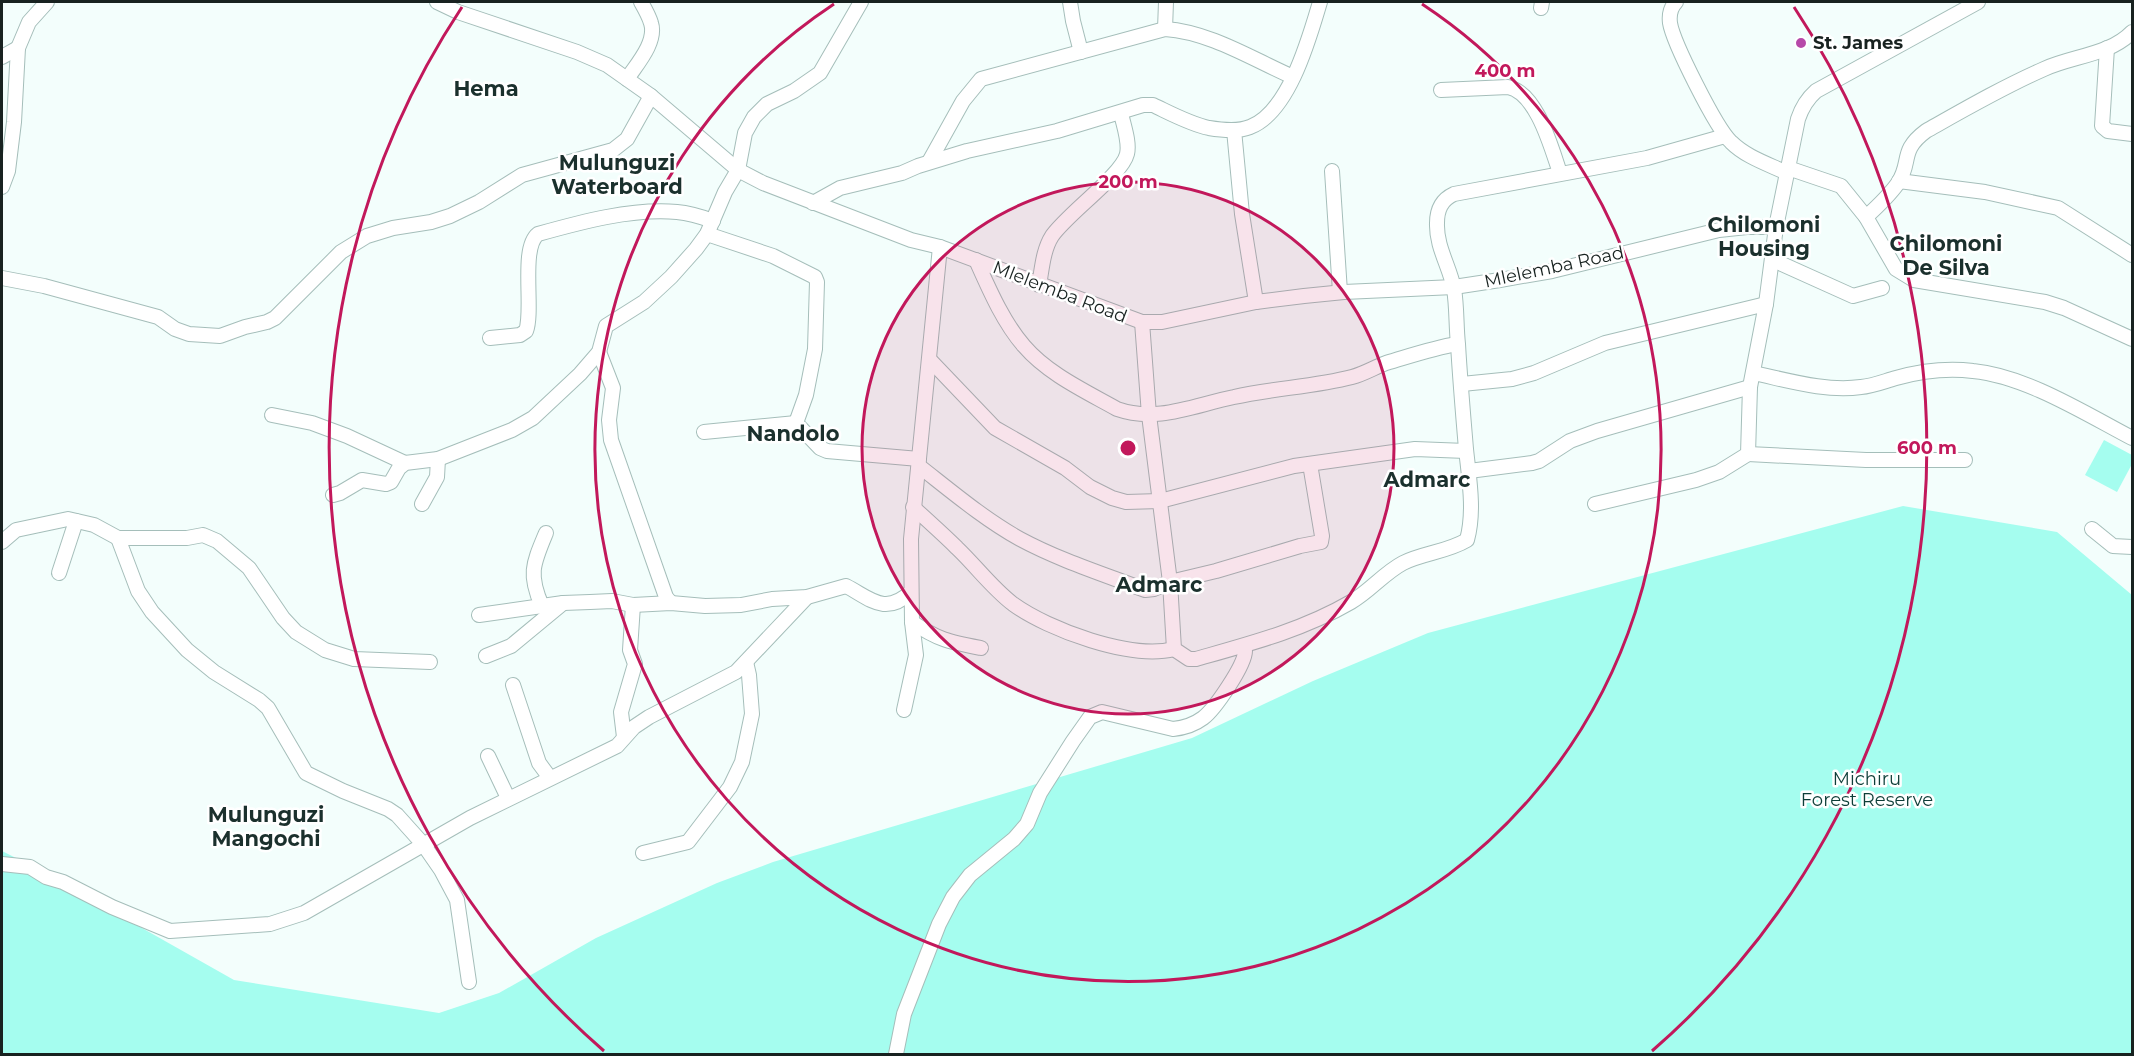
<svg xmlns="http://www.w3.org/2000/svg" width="2134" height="1056" font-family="Montserrat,sans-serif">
<rect width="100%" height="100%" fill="#f3fefc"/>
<g fill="#a5fdef">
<polygon points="2104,440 2132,455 2132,464 2117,492 2085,475"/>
<polygon points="1903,506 2057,532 2132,595 2132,1054 2,1054 2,851 34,867 234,980 439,1013 499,993 596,938 717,883 773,862 1192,738 1313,681 1428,633"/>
</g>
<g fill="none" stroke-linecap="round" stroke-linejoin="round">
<defs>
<g id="minor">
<polyline points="437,2 458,12 577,52 607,65 651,96 738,170 763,183 911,240 940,247 1142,322 1162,322 1256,302 1304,296 1344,292 1454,287 1500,280 1552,271 1719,230 1747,227 1776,227"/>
<polyline points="1070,2 1073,21 1081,52"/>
<path d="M1676 2C1671 7 1669 15 1670 23 1673 42 1716 128 1731 142 1746 157 1768 164 1787 173"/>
<polyline points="1541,8 1542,2"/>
<polyline points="1165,29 1166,2"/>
<polyline points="2107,48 2102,126 2108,131 2132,134"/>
<polyline points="2,57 18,48"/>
<path d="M627 79C637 64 657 42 651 23 649 16 645 9 641 2"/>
<path d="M1441 90 1508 87C1537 93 1551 147 1560 173"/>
<polyline points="1234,130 1242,214 1256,302"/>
<path d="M929 162 963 101 981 79 1165 29C1210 32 1252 59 1293 77"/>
<polyline points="1788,168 1841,186 1866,217 1896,269 1914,280 2045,302 2064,308 2132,339"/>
<polyline points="1332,171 1340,292"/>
<polyline points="1899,181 1985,192 2058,208 2132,255"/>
<polyline points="2,187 8,171 14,122 18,48 29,22 47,2"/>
<path d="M813 203 840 188 902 173 918 166 967 151 1057 131 1143 105H1153C1170 113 1190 124 1209 128 1221 130 1238 132 1250 127 1289 112 1309 39 1320 2"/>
<path d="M1866 217C1877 207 1889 196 1898 183 1912 162 1899 151 1926 131 1965 109 2003 87 2044 69 2072 56 2110 55 2132 32"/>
<polyline points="707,234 773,256 815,277 817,282 815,349 806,395 796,423"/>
<path d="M976 260C989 289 1003 322 1024 346 1048 374 1085 391 1117 409 1157 423 1194 405 1234 397 1273 388 1314 387 1352 377 1364 374 1375 367 1386 363 1410 356 1433 348 1457 344"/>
<polyline points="1773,260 1853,296 1882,288"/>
<polyline points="2,278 44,286 158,317 175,329 189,334 220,336 245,327 267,322 275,318 341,252 367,236 393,228 431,222 450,216 479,202 522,175 613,150 627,139 651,96"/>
<path d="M1039 285C1042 269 1043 250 1052 236 1067 214 1122 175 1127 154 1130 142 1123 124 1121 113"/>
<path d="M1142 322 1149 415 1170 582 1174 649 1189 659H1196C1249 644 1303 630 1351 602 1370 591 1384 573 1403 563 1423 553 1447 552 1467 540 1475 511 1469 478 1466 449 1463 414 1460 379 1458 344 1456 326 1457 307 1454 289 1450 267 1436 247 1437 223 1437 210 1441 200 1454 194L1647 158 1725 136"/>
<path d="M490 338 520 335 526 331C534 310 520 248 538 234 581 222 632 208 677 212 689 213 702 217 713 221"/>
<polyline points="599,352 613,388 609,420 611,440 666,597 671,603"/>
<polyline points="930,360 995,428 1065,468 1090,487 1112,498 1126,502 1160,501 1294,466 1415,449 1466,451"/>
<path d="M1753 373C1787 380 1825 392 1861 387 1873 386 1885 381 1896 378 1921 371 1948 368 1973 371 2026 376 2086 414 2132 438"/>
<polyline points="1462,384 1512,379 1534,373 1605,343 1766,304"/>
<polyline points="272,415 312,423 347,436 405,463"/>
<polyline points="704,432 796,423 820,448 827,451 919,459"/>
<polyline points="1748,454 1866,460 1965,460"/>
<path d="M919 466C951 491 984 519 1020 539 1059 560 1103 574 1145 590L1154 589 1170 582 1216 571 1300 546 1321 542 1322 536 1310 464"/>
<polyline points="1469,471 1532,463 1539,461 1570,441 1597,431 1750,387"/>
<polyline points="333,495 340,493 362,480 386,484 391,482 399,468 405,463 438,459 512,430 533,418 580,374 599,352 606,326 644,302 671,277 696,249 707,234 725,192 738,170 745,133 754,117 767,104 794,91 820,73 861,2"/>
<polyline points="422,504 437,477 438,459"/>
<path d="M1595 504 1696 480 1719 472 1748 454 1750 387 1766 304 1776 227 1798 119C1802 107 1807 99 1816 91L1978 2"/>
<path d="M913 507C928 521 943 534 957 548 976 566 992 588 1013 604 1049 630 1131 660 1174 649"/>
<polyline points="2092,529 2113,546 2132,547"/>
<polyline points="118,538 138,591 152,612 187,650 214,672 259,700 268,708 306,773 343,791 388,809 397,815 423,844 441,870 457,900 469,982"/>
<polyline points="2,542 16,530 68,519 94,525 118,538 187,538 203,535 217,541 249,568 283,618 296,632 325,650 354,659 430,662"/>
<polyline points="59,573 76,521"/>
<path d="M542 606C528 574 533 564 546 533"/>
<path d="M479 615 563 603 590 602 612 601 633 605 671 603 705 606 741 605 772 599 807 597 846 586C871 599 885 616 911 592"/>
<path d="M912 622C938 640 950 642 981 648"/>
<polyline points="486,656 511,646 563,603"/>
<polyline points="513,685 539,763 550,778"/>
<polyline points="904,710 916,655 912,622 911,539 940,247"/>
<polyline points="624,737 621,712 635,664 630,650 633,605"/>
<polyline points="488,756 508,798"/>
<polyline points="643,853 688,842 730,787 742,762 752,714 749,675 746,662"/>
<polyline points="2,864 30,867 46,877 63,882 112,907 170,931 270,924 304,913 470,818 617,746 634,727 649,717 736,672 807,597"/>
<path d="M896 1054 904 1014 939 924 953 897 970 875 1014 839 1027 824 1040 793 1073 741 1090 717 1102 712 1173 729C1183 728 1195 724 1203 718 1215 709 1245 665 1245 651L1243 647"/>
</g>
</defs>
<use href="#minor" stroke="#a5beba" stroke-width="16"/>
<use href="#minor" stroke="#fff" stroke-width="14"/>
</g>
<circle cx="1128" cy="448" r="266" fill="#c2185b" fill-opacity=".12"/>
<g fill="none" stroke="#c2185b" stroke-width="3">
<circle cx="1128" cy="448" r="266"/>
<path d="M1422 4A533 533 0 1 1 834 4"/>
<path d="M604 1051A799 799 0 0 1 462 7M1794 7A799 799 0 0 1 1652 1051"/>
</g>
<circle fill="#b649a9" stroke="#fff" stroke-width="2" cx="1801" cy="43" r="6"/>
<g text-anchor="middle" stroke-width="5" stroke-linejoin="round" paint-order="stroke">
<g font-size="18" font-weight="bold" fill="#182220" stroke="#fff" text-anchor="start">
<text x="1813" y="49">St. James</text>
</g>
<g font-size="18" fill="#182220" stroke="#fff">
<text transform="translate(1554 267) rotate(-12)" y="6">Mlelemba Road</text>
<text transform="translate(1060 292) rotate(21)" y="6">Mlelemba Road</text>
</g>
<g font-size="18" fill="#0d3e38" stroke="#fff">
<text x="1867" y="785">Michiru<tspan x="1867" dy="21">Forest Reserve</tspan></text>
</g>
<g font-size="21" font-weight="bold" fill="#1b302d" stroke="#fff">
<text x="486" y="96">Hema</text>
<text x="617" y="170">Mulunguzi<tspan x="617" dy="24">Waterboard</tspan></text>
<text x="1764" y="232">Chilomoni<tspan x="1764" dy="24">Housing</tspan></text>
<text x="1946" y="251">Chilomoni<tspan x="1946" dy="24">De Silva</tspan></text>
<text x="793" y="441">Nandolo</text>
<text x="1427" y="487">Admarc</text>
<text x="1159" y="592">Admarc</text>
<text x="266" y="822">Mulunguzi<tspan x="266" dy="24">Mangochi</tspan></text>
</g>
</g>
<circle cx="1128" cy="448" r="9" fill="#c2185b" stroke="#fff" stroke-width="3"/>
<g font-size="18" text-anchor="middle" font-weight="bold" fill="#c2185b" stroke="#fff" stroke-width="5" stroke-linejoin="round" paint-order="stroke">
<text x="1505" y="77">400 m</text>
<text x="1128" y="188">200 m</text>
<text x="1927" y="454">600 m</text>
</g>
<rect width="2134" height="1056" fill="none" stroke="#182220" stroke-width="6"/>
</svg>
